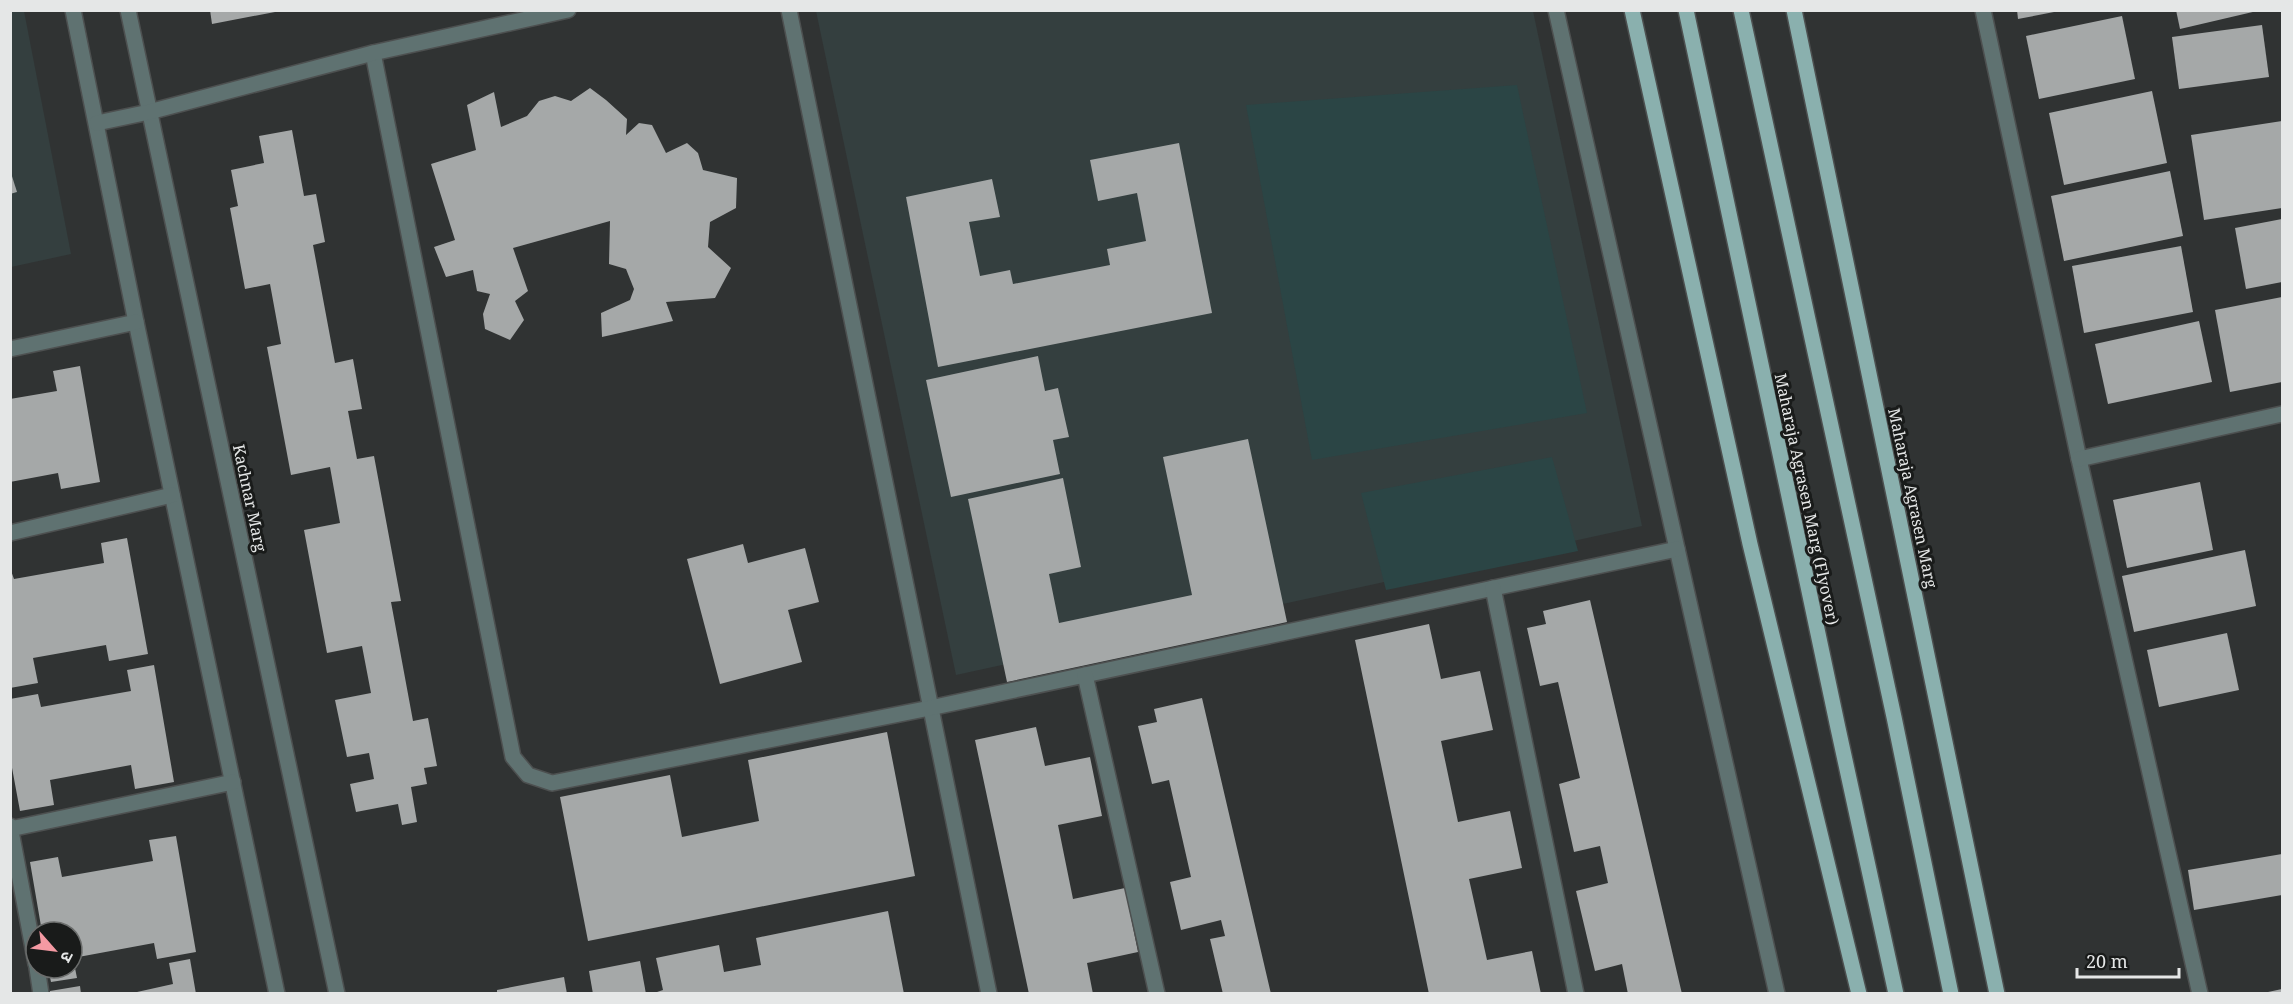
<svg xmlns="http://www.w3.org/2000/svg" width="2293" height="1004" font-family="'Noto Serif','Noto Sans Devanagari',serif">
<rect width="100%" height="100%" fill="#303333"/>
<g fill="#343f3f">
<polygon points="10,11 24,11 71,254 11,267"/>
<polygon points="816,11 1533,11 1642,526 956,675"/>
</g>
<g fill="#2b4545">
<polygon points="1517,85 1587,413 1312,460 1246,105"/>
<polygon points="1552,457 1578,551 1386,590 1361,493"/>
</g>
<g fill="#a5a8a8">
<polygon points="210,10 275,10 275,12 212,24"/>
<polygon points="2017,10 2054,10 2054,12 2018,19"/>
<polygon points="2176,10 2257,10 2257,11 2180,29"/>
<polygon points="2122,16 2135,79 2039,99 2026,36"/>
<polygon points="2262,25 2269,77 2179,89 2172,37"/>
<polygon points="590,88 606,100 627,119 626,135 639,123 652,125 666,153 687,143 698,153 703,170 737,178 736,208 710,222 708,247 731,268 715,298 666,302 673,321 602,337 601,313 630,300 634,289 626,269 609,264 610,221 513,248 528,291 515,301 524,320 510,340 485,329 483,314 490,294 477,291 473,270 446,277 434,247 455,240 431,164 476,150 467,105 494,92 501,127 527,116 539,101 555,96 571,101"/>
<polygon points="2152,91 2167,163 2064,185 2049,113"/>
<polygon points="2282,121 2282,208 2204,220 2191,135"/>
<polygon points="292,130 304,196 316,194 325,242 313,245 335,363 353,359 362,409 348,411 357,459 374,456 401,601 391,602 413,721 428,718 437,766 424,768 427,784 411,787 417,822 402,825 398,804 356,812 350,784 374,779 369,753 347,757 335,700 371,693 362,646 327,653 304,530 340,523 330,467 291,475 267,347 281,344 270,284 245,289 230,208 238,206 231,170 264,163 259,136"/>
<polygon points="1179,143 1212,313 938,367 906,197 992,179 1000,217 969,222 980,276 1010,270 1013,284 1110,265 1107,249 1146,241 1137,193 1098,201 1090,160"/>
<polygon points="10,170 17,192 10,194"/>
<polygon points="2170,171 2183,236 2064,261 2051,196"/>
<polygon points="2282,219 2282,282 2246,289 2235,228"/>
<polygon points="2181,246 2193,312 2084,333 2072,266"/>
<polygon points="2282,297 2282,382 2230,392 2215,310"/>
<polygon points="2199,321 2212,382 2108,404 2095,344"/>
<polygon points="1038,356 1045,391 1058,388 1069,437 1053,440 1060,474 951,497 926,380"/>
<polygon points="80,366 100,482 61,489 58,473 10,482 10,399 57,391 53,371"/>
<polygon points="1248,439 1287,622 1007,682 968,499 1063,478 1081,567 1049,574 1059,623 1192,595 1163,457"/>
<polygon points="2200,482 2213,550 2127,568 2113,500"/>
<polygon points="127,538 148,654 109,661 106,645 33,658 38,683 10,688 10,568 14,579 104,563 101,543"/>
<polygon points="743,544 748,563 805,548 819,602 788,610 802,662 720,684 687,559"/>
<polygon points="2245,550 2256,606 2134,632 2122,576"/>
<polygon points="1590,600 1682,994 1628,994 1622,964 1595,971 1576,891 1608,883 1600,846 1574,852 1559,784 1580,778 1558,682 1540,686 1527,628 1546,624 1543,611"/>
<polygon points="1429,624 1441,679 1480,671 1493,730 1441,741 1458,822 1510,811 1522,868 1469,879 1487,960 1532,951 1541,994 1429,994 1355,640"/>
<polygon points="2227,633 2239,690 2159,707 2147,650"/>
<polygon points="154,665 174,782 135,789 131,765 50,780 54,805 20,811 10,757 10,699 38,694 41,707 131,691 127,670"/>
<polygon points="1202,698 1271,994 1223,994 1210,939 1225,936 1221,920 1181,930 1170,882 1191,877 1169,780 1152,784 1138,726 1157,722 1154,709"/>
<polygon points="1036,727 1045,766 1090,757 1102,816 1058,825 1073,899 1125,888 1138,952 1087,963 1093,994 1029,994 975,740"/>
<polygon points="887,732 915,876 588,941 560,797 670,775 682,837 759,821 748,760"/>
<polygon points="176,836 196,952 157,959 154,943 73,958 77,978 51,982 48,968 72,968 72,932 42,932 30,862 58,857 62,877 153,861 149,840"/>
<polygon points="2282,854 2282,895 2194,910 2188,870"/>
<polygon points="888,911 904,994 651,994 663,990 656,958 719,945 724,972 761,965 756,938"/>
<polygon points="190,959 196,994 128,994 173,984 169,963"/>
<polygon points="640,961 646,994 593,994 589,971"/>
<polygon points="564,977 567,994 497,994 497,990"/>
<polygon points="80,986 81,994 50,994 50,991"/>
<polygon points="2282,989 2282,994 2268,994 2268,992"/>
</g>
<g fill="none" stroke-linecap="round" stroke-linejoin="round">
<defs>
<g id="minor">
<polyline points="73,10 136,322 277,994"/>
<polyline points="128,10 337,994"/>
<polyline points="789,10 989,994"/>
<polyline points="1556,10 1777,994"/>
<polyline points="1983,10 2079,459 2200,994"/>
<polyline points="373,53 513,757 528,775 552,783 930,708 1677,549"/>
<polyline points="97,123 149,112 373,53 568,10"/>
<polyline points="10,349 136,322"/>
<polyline points="2079,459 2282,414"/>
<polyline points="10,533 172,495"/>
<polyline points="1493,588 1576,994"/>
<polyline points="1085,675 1157,994"/>
<polyline points="10,826 36,964"/>
<polyline points="10,829 233,782"/>
<polyline points="37,968 41,994"/>
</g>
<g id="major">
<polyline points="1632,10 1750,544 1859,994"/>
<polyline points="1686,10 1838,728 1896,994"/>
<polyline points="1741,10 1894,717 1951,994"/>
<polyline points="1794,10 1997,994"/>
</g>
</defs>
<use href="#minor" stroke="#4d5050" stroke-width="18"/>
<use href="#major" stroke="#4d5050" stroke-width="18"/>
<use href="#minor" stroke="#5f7271" stroke-width="15"/>
<use href="#major" stroke="#8ab0ae" stroke-width="15"/>
</g>
<g text-anchor="middle" stroke-width="6" stroke-linejoin="round" paint-order="stroke">
<g font-size="16" fill="#e5e7e7" stroke="#191b1a">
<text transform="translate(250 498) rotate(78)" y="6">Kachnar Marg</text>
<text transform="translate(1913 498) rotate(78)" y="6">Maharaja Agrasen Marg</text>
<text transform="translate(1807 499) rotate(78)" y="6">Maharaja Agrasen Marg (Flyover)</text>
</g>
</g>
<rect width="2293" height="1004" fill="none" stroke="#e5e7e7" stroke-width="24"/>
<g transform="translate(54 950) rotate(118)"><circle r="28" fill="#191b1a" stroke="#6b6d6c" stroke-width="1.5"/>
<path d="M0-4.5L10 22L0 15L-10 22Z" fill="#f49aa3"/>
<text y="-9" font-size="16" font-weight="bold" text-anchor="middle" fill="#e5e7e7">उ</text>
</g>
<path d="M2077 968v9h102v-9" fill="none" stroke="#e5e7e7" stroke-width="3"/>
<text x="2086" y="968" font-size="18" fill="#e5e7e7" stroke="#191b1a" stroke-width="4.5" paint-order="stroke">20 m</text>
</svg>
